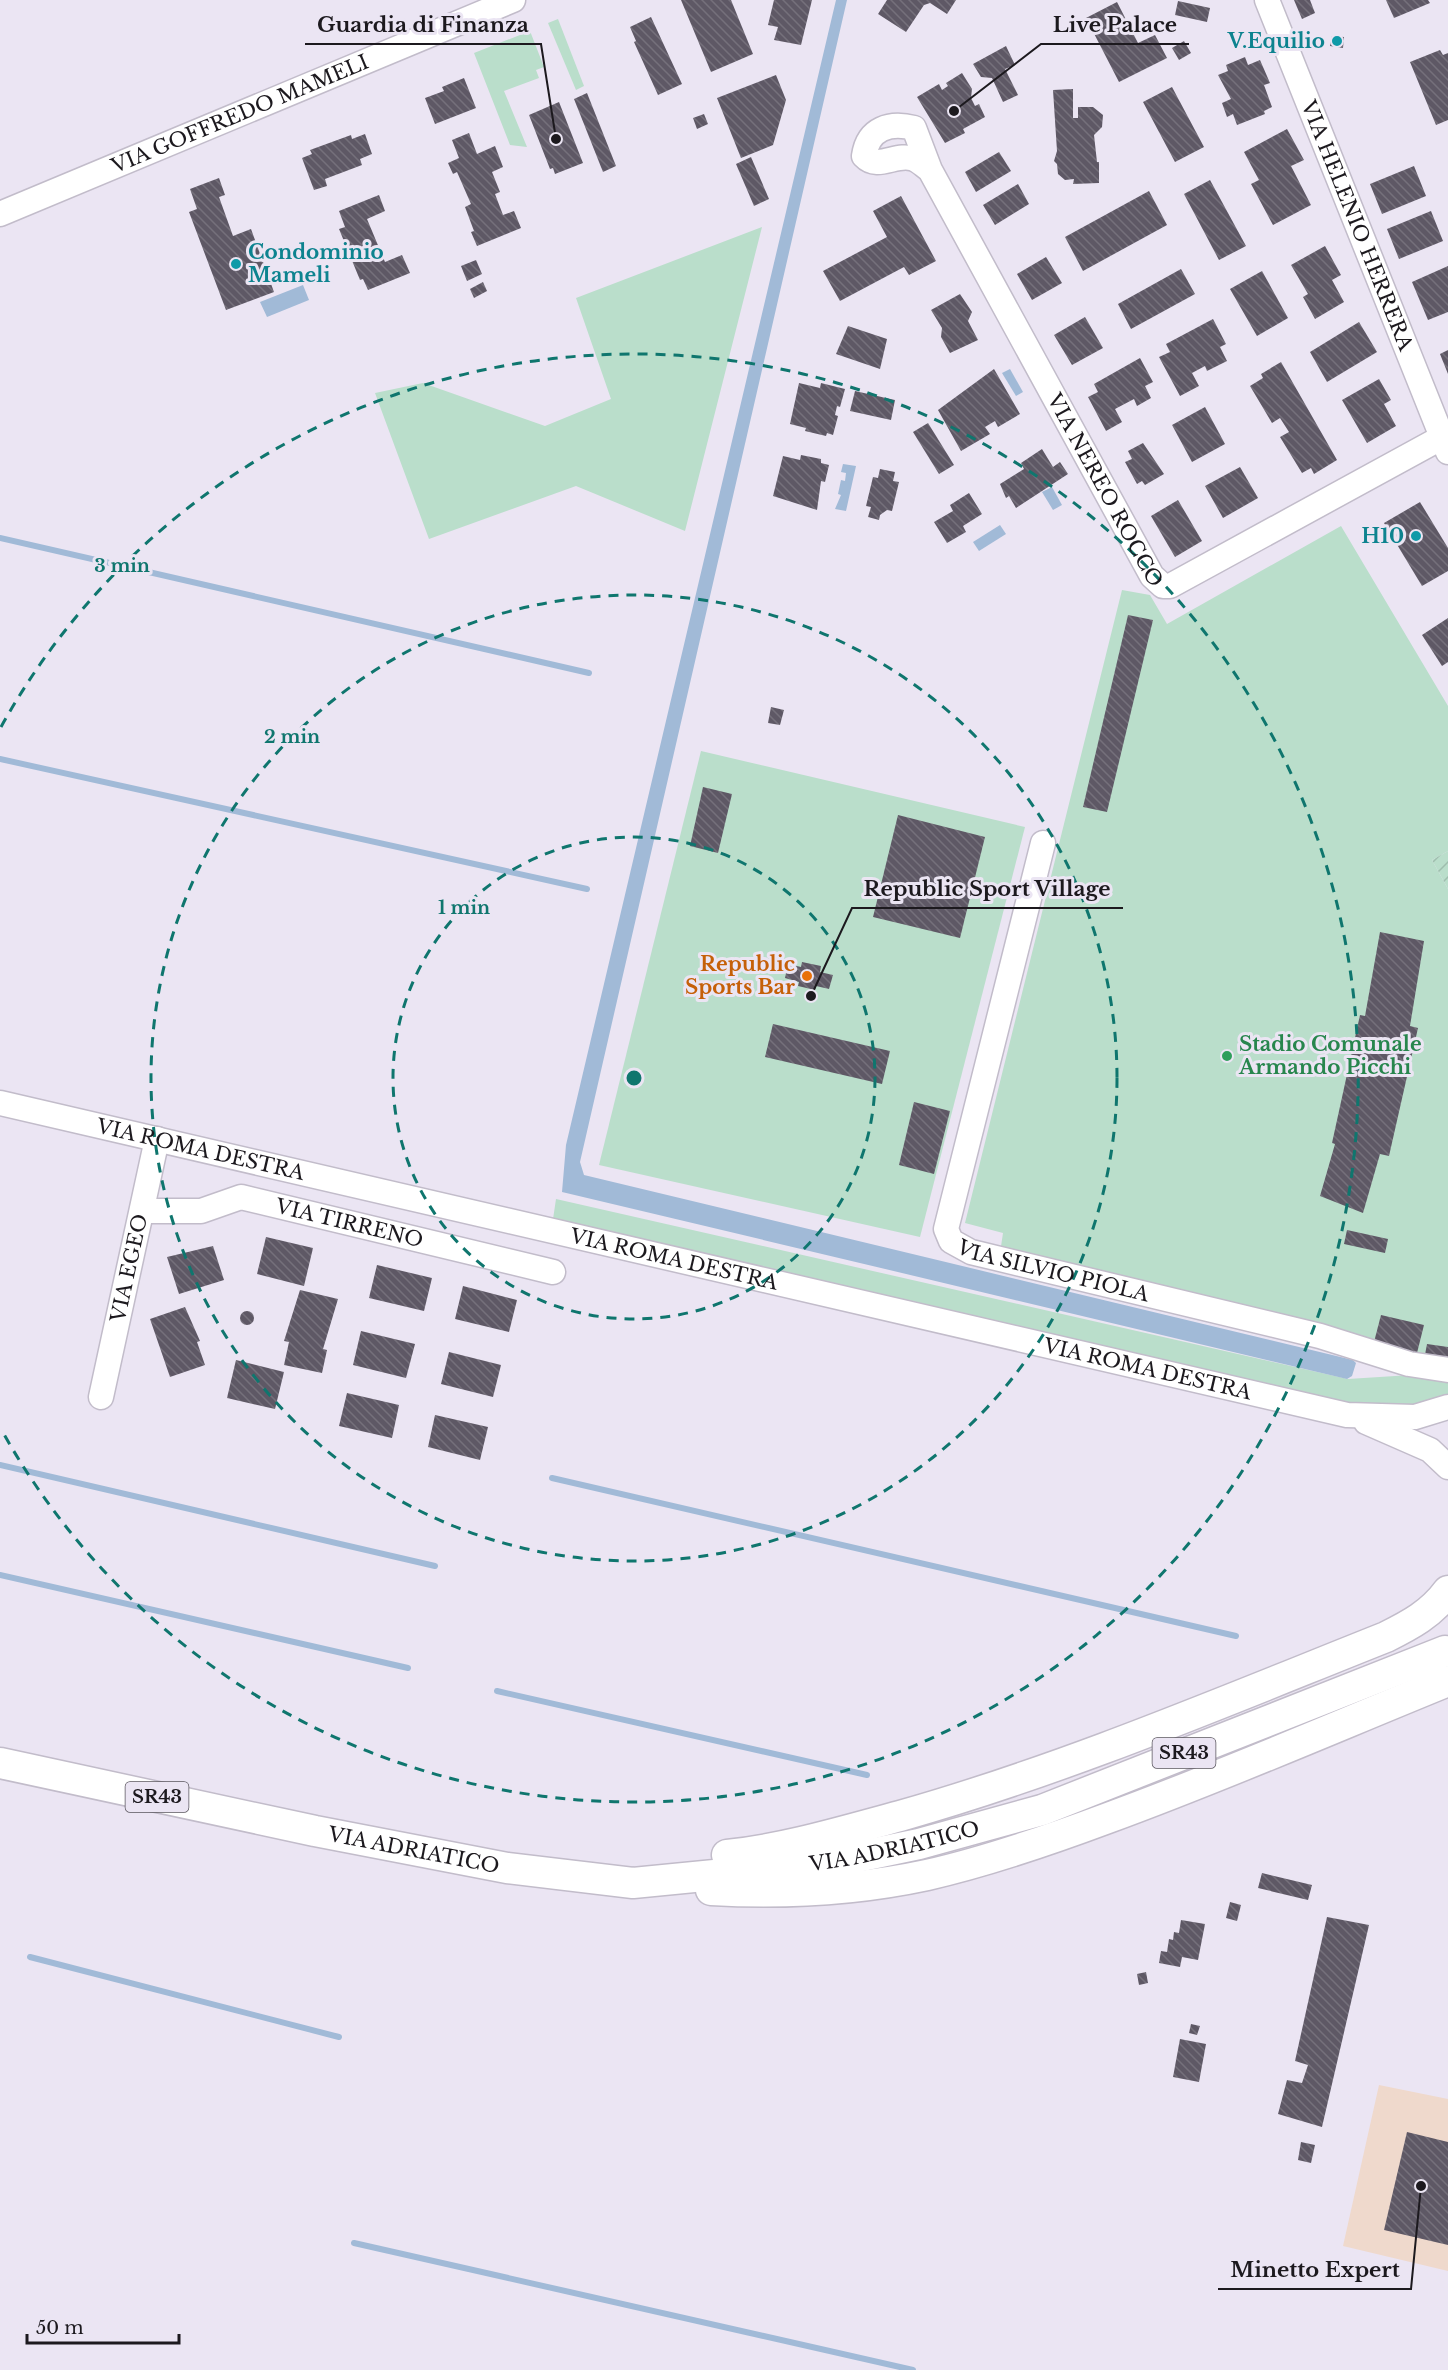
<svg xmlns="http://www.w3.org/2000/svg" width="1448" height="2370" font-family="'Libre Baskerville',serif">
<defs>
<pattern id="garden-furrows" width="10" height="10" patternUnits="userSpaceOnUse" patternTransform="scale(1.5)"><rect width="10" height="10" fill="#badecb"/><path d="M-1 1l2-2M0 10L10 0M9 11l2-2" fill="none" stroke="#9fbeae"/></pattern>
<pattern id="building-back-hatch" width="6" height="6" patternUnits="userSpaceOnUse" patternTransform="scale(1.5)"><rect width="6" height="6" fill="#5e5865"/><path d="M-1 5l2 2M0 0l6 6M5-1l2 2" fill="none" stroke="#75707b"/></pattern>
</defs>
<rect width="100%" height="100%" fill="#ebe5f3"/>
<polygon fill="#efd9cc" points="1379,2085 1448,2099 1448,2271 1343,2246"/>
<g fill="#badecb">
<polygon points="558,19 584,86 576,90 548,23"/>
<polygon points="530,31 544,67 536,70 539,78 504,91 527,147 510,145 474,53"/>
<polygon points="762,227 685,531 576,486 429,539 375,393 423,383 545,426 611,399 576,298"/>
<polygon points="1341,526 1448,706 1448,851 1432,860 1448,889 1448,1363 1000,1253 1003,1233 965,1223 1122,590 1150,595 1167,624"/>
<polygon points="701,751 1025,827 920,1237 599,1165"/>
<polygon points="556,1199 1348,1379 1411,1375 1431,1380 1448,1374 1448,1398 1413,1407 1365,1406 1286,1392 552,1226"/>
</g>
<polygon fill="url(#garden-furrows)" points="1448,851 1448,889 1432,860"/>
<g fill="#a1bad7">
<polygon points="836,0 847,0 580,1162 584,1175 1353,1360 1356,1363 1352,1376 1347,1379 562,1192 566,1145"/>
<polygon points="303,285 309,300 267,317 260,302"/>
<polygon points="1010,369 1023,392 1016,396 1002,373"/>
<polygon points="843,464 856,466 846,511 835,509 841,495 838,494 841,480 845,481 846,473 841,472"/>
<polygon points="1052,487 1062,505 1053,510 1042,492"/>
<polygon points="1000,525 1006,534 979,551 973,542"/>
</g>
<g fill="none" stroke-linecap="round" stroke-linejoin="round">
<g stroke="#a1bad7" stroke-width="6">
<polyline points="0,538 589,673"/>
<polyline points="0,759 587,889"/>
<polyline points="0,1465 435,1566"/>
<polyline points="552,1478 1236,1636"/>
<polyline points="0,1575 408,1668"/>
<polyline points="497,1691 867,1775"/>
<polyline points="30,1957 339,2037"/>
<polyline points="354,2243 913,2370"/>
</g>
</g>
<g fill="url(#building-back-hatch)">
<polygon points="681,0 731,0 753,54 711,72"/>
<polygon points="774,0 812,0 801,45 774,40 778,27 768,25"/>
<polygon points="887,0 956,0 947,14 930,3 924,5 906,32 878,14"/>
<polygon points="1294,0 1310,0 1315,13 1302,19"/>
<polygon points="1386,0 1428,0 1430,3 1394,18"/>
<polygon points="1178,1 1210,8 1207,22 1175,15"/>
<polygon points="1117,2 1138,43 1155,35 1167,58 1119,82 1086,18"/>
<polygon points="651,17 682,84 658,95 634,42 636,41 630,27"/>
<polygon points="1332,36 1344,37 1343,48 1330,46"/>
<polygon points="1184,41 1191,53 1179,60 1172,48"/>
<polygon points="1006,46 1015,65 1005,69 1018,95 1003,102 992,78 981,77 973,64"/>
<polygon points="1440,50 1443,55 1448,53 1448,120 1436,125 1410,62"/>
<polygon points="1245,57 1248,65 1260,60 1270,83 1264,85 1272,107 1264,111 1265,114 1237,125 1233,114 1227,117 1222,103 1231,99 1218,75 1228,71 1226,65"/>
<polygon points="962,73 972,89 971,98 975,106 979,104 985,117 963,129 965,133 945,143 917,97 939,84 942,90 948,86 946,83"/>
<polygon points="776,75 786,100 773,145 741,158 717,98"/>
<polygon points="464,78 476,108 435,124 425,98 444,91 442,87"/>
<polygon points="1172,87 1204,147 1175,162 1143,102"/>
<polygon points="1073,89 1073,118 1078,118 1078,107 1093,107 1103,115 1102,127 1094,135 1097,162 1099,162 1099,183 1073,184 1074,179 1065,180 1058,174 1057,164 1054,161 1057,151 1053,90"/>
<polygon points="587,93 616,166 603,172 574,99"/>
<polygon points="559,102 583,163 555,174 553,168 550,169 529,115"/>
<polygon points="704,114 708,124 697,129 693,118"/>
<polygon points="1287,129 1304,160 1291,166 1311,205 1273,225 1251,184 1259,180 1244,152"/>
<polygon points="469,133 477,154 495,146 503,167 492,172 500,192 495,194 503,215 514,211 521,228 477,246 471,232 474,231 465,207 471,204 457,172 453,174 448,163 459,158 452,140"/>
<polygon points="365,134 372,154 360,159 362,165 325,179 327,186 314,190 302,158 312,154 310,150 351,135 352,139"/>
<polygon points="999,152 1011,171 976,192 965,172"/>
<polygon points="751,157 769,199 754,206 736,164"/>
<polygon points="1414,166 1426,196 1382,214 1370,184"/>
<polygon points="219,178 225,195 219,197 233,236 251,229 274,292 226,310 189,212 197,209 190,189"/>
<polygon points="1210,180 1246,246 1219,260 1184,194"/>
<polygon points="1018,184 1029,204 995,225 983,205"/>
<polygon points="1149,191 1167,225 1083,271 1065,237"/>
<polygon points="379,195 385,211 367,219 385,262 402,255 410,273 368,290 363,279 360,280 339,229 345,227 339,211"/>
<polygon points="901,196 936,261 909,275 904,267 840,301 823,271 887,237 873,211"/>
<polygon points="1431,211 1443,241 1399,259 1387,229"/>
<polygon points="1325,246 1341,275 1332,280 1344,302 1315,319 1303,297 1308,294 1291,265"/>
<polygon points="1046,257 1062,283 1032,300 1017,274"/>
<polygon points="476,260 482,274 467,281 461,266"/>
<polygon points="1448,266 1448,312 1428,320 1412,282"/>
<polygon points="1181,269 1195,294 1131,329 1118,304"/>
<polygon points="1262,271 1288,318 1257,336 1230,289"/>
<polygon points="483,282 487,291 474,298 470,289"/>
<polygon points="960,294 972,312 968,321 978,340 950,353 941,337 942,328 931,310"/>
<polygon points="1085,317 1103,348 1072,365 1054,335"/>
<polygon points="1213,319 1226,344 1220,347 1227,361 1207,371 1205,366 1192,373 1199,386 1180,396 1159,357 1170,352 1166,344"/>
<polygon points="1359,322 1377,352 1327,382 1310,352"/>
<polygon points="848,326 887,339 880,369 836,354"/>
<polygon points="1448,350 1448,374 1440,354"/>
<polygon points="1140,358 1153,382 1145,386 1151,398 1137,406 1134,399 1115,409 1122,422 1106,431 1088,397 1098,392 1094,384"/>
<polygon points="1281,362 1337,460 1314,474 1311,468 1302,473 1280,437 1289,432 1280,418 1272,423 1250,386 1263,378 1261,374"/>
<polygon points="994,369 1020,414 998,427 995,421 985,427 990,434 961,451 938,410"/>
<polygon points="1379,379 1391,400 1384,404 1396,426 1367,443 1342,400"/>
<polygon points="799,383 820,388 821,383 845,389 840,407 837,406 835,415 838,416 833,435 827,433 826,436 805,431 806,428 790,424"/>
<polygon points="855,391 895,400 891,420 850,411"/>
<polygon points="1205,407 1225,444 1192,462 1172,425"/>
<polygon points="928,423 954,465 939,474 913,432"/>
<polygon points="1143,443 1164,474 1145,485 1142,481 1137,484 1125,462 1132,459 1128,451"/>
<polygon points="1042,449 1053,467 1060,462 1068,474 1016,508 1009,496 1006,498 1000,484 1024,469 1021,463"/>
<polygon points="801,455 821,459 821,463 829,465 825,482 821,481 817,510 773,496 783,456 800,460"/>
<polygon points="1240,467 1258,498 1223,518 1205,486"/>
<polygon points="880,469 895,472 893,481 899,482 892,511 887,510 880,515 879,520 868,517 871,507 866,506 873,477 878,478"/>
<polygon points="969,493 982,514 963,526 966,532 947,543 934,522 953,511 950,505"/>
<polygon points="1178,500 1202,541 1175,557 1151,516"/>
<polygon points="1420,502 1448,548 1448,571 1422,586 1384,523"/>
<polygon points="1128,615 1153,620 1107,812 1083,807"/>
<polygon points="1448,618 1448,662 1442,666 1422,635"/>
<polygon points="771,707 784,710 780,725 768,723"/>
<polygon points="703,787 732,794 718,853 690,846"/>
<polygon points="898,815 985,837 960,938 873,917"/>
<polygon points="1380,932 1424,941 1410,1026 1418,1028 1389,1156 1380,1154 1363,1213 1320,1196 1335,1144 1332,1143 1360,1015 1365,1016"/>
<polygon points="802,962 821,966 820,972 833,975 829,989 816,986 815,990 798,986 799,982 785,978 788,964 801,967"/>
<polygon points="773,1024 890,1051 882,1084 765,1057"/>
<polygon points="914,1102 950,1111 934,1174 899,1165"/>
<polygon points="1347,1230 1388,1239 1385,1253 1344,1244"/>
<polygon points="266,1237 313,1248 304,1286 257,1274"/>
<polygon points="213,1246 224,1280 179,1294 167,1257"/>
<polygon points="377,1265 432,1278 424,1311 369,1298"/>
<polygon points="463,1286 517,1300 509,1332 455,1319"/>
<polygon points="300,1290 338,1299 323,1349 327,1350 322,1373 284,1365 289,1342 284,1341"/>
<polygon points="185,1307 200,1341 197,1342 205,1365 170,1377 150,1319"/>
<circle cx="247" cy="1318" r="7"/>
<polygon points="1381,1315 1424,1325 1416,1357 1373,1346"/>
<polygon points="361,1331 415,1344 406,1378 353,1365"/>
<polygon points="1427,1344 1448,1347 1448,1358 1424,1360"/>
<polygon points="449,1352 501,1365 493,1397 441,1384"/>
<polygon points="236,1360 284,1372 275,1409 227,1398"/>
<polygon points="347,1393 399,1405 392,1438 339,1426"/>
<polygon points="435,1415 488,1427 480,1460 428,1447"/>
<polygon points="1262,1873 1312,1885 1308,1900 1258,1888"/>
<polygon points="1230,1902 1241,1905 1237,1921 1226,1918"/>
<polygon points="1327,1917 1369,1925 1322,2127 1278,2114 1287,2080 1302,2083 1308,2065 1295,2061"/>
<polygon points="1181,1920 1205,1924 1198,1960 1182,1957 1180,1967 1159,1963 1161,1951 1167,1952 1169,1939 1173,1940 1174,1932 1179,1933"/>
<polygon points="1146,1972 1148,1983 1139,1985 1137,1974"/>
<polygon points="1191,2024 1200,2026 1197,2035 1189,2033"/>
<polygon points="1180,2039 1206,2044 1199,2082 1173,2077"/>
<polygon points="1407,2132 1448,2142 1448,2245 1384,2230"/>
<polygon points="1301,2142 1315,2145 1311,2163 1298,2160"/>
</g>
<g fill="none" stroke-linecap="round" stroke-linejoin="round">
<defs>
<g id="minor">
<path id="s1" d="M1267 0 1448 452"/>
<path id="s2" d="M930 170C925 167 920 161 914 159 897 152 878 171 864 156 868 128 890 122 914 128L930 170 1152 576 1163 586H1170L1448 434"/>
<path id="s3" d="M0 214 513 0"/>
<path id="s4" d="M1043 843 946 1229 951 1241 971 1252 1320 1336 1409 1364 1448 1370"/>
<path id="s5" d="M0 1103 1347 1415 1415 1417 1448 1407"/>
<path id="s6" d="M143 1211H201L241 1197 553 1272"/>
<path id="s7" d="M101 1397 157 1139"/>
<polyline points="1366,1422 1430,1450 1448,1467"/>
</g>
<g id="major">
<path id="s8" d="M0 1763 315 1831 507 1868 633 1883 786 1868 852 1858 919 1844 1042 1810 1445 1651"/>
<path d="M727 1855C785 1849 844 1831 900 1816 1066 1769 1225 1701 1386 1637 1410 1625 1431 1614 1448 1591"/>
<path d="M711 1890C781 1894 857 1890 927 1875 989 1861 1049 1840 1108 1818 1223 1776 1335 1727 1448 1681"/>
</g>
</defs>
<use href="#minor" stroke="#c2bcca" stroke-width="27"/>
<use href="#major" stroke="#c2bcca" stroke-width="33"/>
<use href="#minor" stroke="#fff" stroke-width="24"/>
<use href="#major" stroke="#fff" stroke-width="30"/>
</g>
<g fill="none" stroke="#0f766e" stroke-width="3" stroke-dasharray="10 8">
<circle cx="634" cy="1078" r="241"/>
<circle cx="634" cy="1078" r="483"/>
<path d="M1 727A724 724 0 1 1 1 1429"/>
</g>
<g fill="#0f9aa8" stroke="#ebe5f3" stroke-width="2">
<circle cx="1337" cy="41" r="6"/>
<circle cx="236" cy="264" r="6"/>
<circle cx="1416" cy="536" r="6"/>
</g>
<circle fill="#e8710a" stroke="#ebe5f3" stroke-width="2" cx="807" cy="976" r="6"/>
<circle fill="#2e9e5b" stroke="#ebe5f3" stroke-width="2" cx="1227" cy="1056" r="6"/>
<g text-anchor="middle" stroke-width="6" stroke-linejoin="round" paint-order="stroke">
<g fill="#ebe5f3" stroke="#5a565e" stroke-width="1.5">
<rect x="1152.5" y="1738" width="63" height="30" rx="4.5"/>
<rect x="125.5" y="1782" width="63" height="30" rx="4.5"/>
</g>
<g font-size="18" font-weight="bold" fill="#1c191e">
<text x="1184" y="1759">SR43</text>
<text x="157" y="1803">SR43</text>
</g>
<g font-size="20" font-weight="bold" fill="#0d838f" stroke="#ebe5f3" text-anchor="end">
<text x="1325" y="48">V.Equilio</text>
<text x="248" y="259" text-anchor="start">Condominio<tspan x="248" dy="23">Mameli</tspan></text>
<text x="1404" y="543">H10</text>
</g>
<g font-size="20" fill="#1c191e" stroke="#ebe5f3">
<text dy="7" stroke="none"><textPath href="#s3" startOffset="260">VIA GOFFREDO MAMELI</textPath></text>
<text dy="7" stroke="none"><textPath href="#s1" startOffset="243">VIA HELENIO HERRERA</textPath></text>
<text dy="7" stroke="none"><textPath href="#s2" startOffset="548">VIA NEREO ROCCO</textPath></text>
<text dy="7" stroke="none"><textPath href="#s5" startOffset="206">VIA ROMA DESTRA</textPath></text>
<text dy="7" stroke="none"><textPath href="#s6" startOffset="212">VIA TIRRENO</textPath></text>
<text dy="7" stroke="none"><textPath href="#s5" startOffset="692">VIA ROMA DESTRA</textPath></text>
<text dy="7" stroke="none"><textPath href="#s4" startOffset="518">VIA SILVIO PIOLA</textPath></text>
<text dy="7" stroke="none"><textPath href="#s7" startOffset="132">VIA EGEO</textPath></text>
<text dy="7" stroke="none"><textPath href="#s5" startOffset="1178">VIA ROMA DESTRA</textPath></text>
<text dy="7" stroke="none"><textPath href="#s8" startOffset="909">VIA ADRIATICO</textPath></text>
<text dy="7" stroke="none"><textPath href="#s8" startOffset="423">VIA ADRIATICO</textPath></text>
</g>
<g font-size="20" font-weight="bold" fill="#c56008" stroke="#ebe5f3" text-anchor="end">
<text x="795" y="971">Republic<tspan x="795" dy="23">Sports Bar</tspan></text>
</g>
<g font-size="20" font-weight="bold" fill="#27864d" stroke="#ebe5f3" text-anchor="start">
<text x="1239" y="1051">Stadio Comunale<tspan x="1239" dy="23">Armando Picchi</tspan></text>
</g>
</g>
<circle cx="634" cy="1078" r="9" fill="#0f766e" stroke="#ebe5f3" stroke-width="3"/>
<g font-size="18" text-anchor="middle" font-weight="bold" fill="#0f766e" stroke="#ebe5f3" stroke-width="6" stroke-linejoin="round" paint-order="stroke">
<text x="122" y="572">3 min</text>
<text x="292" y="743">2 min</text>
<text x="464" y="914">1 min</text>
</g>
<path fill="none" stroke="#1c191e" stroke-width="2" d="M954 111L1041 44H1189M556 139L541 44H305M811 996L852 908H1123M1421 2186L1411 2289H1218"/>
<g fill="#1c191e" stroke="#ebe5f3" stroke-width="2">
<circle cx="954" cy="111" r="6"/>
<circle cx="556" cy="139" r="6"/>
<circle cx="811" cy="996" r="6"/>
<circle cx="1421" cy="2186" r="6"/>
</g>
<g font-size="21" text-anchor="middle" font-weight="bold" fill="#1c191e" stroke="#ebe5f3" stroke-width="6" stroke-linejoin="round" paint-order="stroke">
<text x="1115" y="32">Live Palace</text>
<text x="423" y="32">Guardia di Finanza</text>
<text x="987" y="896">Republic Sport Village</text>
<text x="1315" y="2277">Minetto Expert</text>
</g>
<path d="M27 2334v9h152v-9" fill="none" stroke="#1c191e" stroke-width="3"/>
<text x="36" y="2334" font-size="18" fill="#1c191e" stroke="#ebe5f3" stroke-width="4.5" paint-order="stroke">50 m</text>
</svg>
